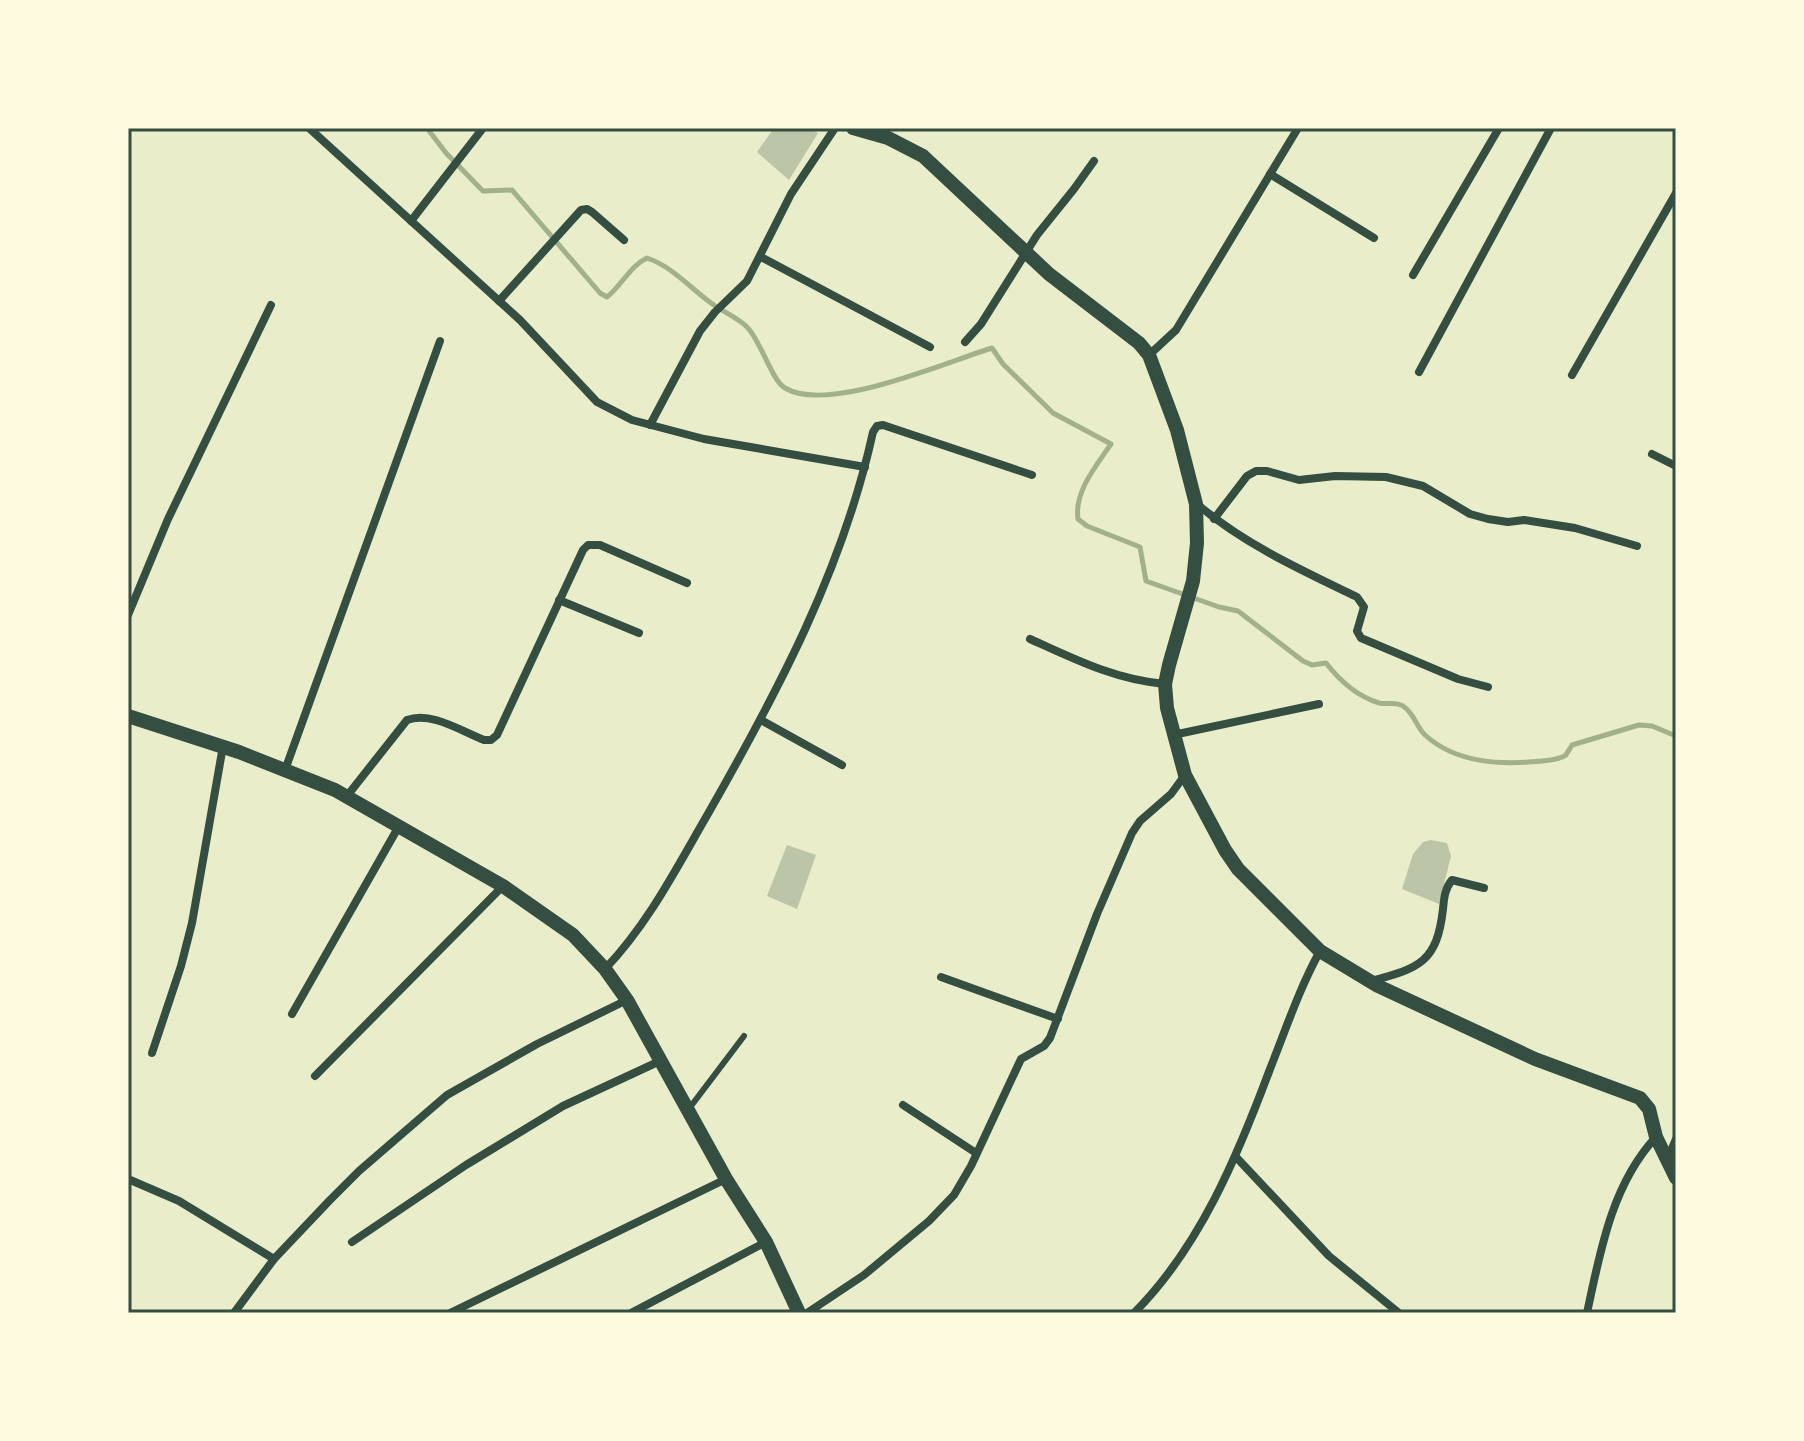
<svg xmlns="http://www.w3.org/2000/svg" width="1804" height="1441" font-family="'DM Sans',sans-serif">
<rect width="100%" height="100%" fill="#e9edc9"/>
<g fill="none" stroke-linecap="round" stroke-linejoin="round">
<path stroke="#a3b18a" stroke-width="5" d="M427 128 446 153 483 191 512 190 600 293 607 297C622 285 630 266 647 258 673 267 689 287 711 303 722 311 738 318 747 327 761 341 772 381 785 388 828 414 946 362 992 348L1003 364 1053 413 1111 444C1096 466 1074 492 1078 519L1087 526 1140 547 1146 581 1219 607 1238 611 1303 661 1312 665 1326 663C1340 681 1356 696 1379 703 1388 705 1395 701 1403 706 1415 714 1416 727 1425 735 1457 764 1502 765 1542 761 1549 760 1559 760 1566 755 1566 754 1572 746 1572 745L1639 725 1652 726 1676 736"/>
</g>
<g fill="#bcc5a7">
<polygon points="774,128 808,128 818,133 789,180 757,152"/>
<polygon points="1431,840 1447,843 1451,856 1439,904 1402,889 1413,854 1423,842"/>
<polygon points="787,845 816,855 797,909 767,896"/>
</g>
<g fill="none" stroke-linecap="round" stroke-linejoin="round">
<polyline stroke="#344e41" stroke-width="6" points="688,1110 744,1036"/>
<g stroke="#344e41" stroke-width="8">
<polyline points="309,128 520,320 597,402 632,420 704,439 865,467"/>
<polyline points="1270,174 1374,238"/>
<polyline points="411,221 483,128"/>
<polyline points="761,257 930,347"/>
<polyline points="1413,275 1499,128"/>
<polyline points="499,301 581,210 587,209 592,212 624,240"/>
<polyline points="965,342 981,324 1037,235 1074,189 1094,161"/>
<polyline points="1149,355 1176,330 1298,128"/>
<polyline points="1419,372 1551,128"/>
<polyline points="1572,375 1676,193"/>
<polyline points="650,425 700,331 715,312 747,281 791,194 835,128"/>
<polyline points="1652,454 1676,466"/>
<path d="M1197 504C1244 544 1301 570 1357 597L1364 607 1357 631 1361 638 1458 679 1488 687"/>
<polyline points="1214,519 1247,476 1256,471 1267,471 1299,480 1335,476 1386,477 1423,486 1470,514 1488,519 1508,522 1524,520 1575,528 1637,546"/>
<polyline points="559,600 639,633"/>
<polyline points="128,615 168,519 271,305"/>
<path d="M1030 639C1074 659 1116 680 1165 684"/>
<polyline points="761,720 842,765"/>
<polyline points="1173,735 1319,704"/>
<polyline points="285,770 440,341"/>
<path d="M347 796 407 720C431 711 461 731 484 740H491L497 735 583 550 588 545H600L687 583"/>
<path d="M605 969C649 923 677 867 709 812 778 691 843 569 873 432L877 426 883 425 1032 475"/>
<polyline points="941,977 1058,1019"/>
<path d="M1371 981C1420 968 1437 962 1443 909 1444 898 1445 888 1452 880L1484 888"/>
<polyline points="292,1014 399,826"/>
<polyline points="152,1053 181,966 192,923 223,746"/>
<polyline points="315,1076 503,886"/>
<polyline points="903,1105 976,1153"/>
<polyline points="1236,1157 1329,1256 1399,1313"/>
<polyline points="1667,1160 1676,1139"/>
<polyline points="128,1179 179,1201 274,1259"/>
<polyline points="352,1242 466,1165 563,1106 660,1061"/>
<polyline points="234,1313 274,1259 330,1200 359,1171 447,1095 537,1044 627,1000"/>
<polyline points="450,1313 726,1179"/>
<polyline points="631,1313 766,1242"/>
<polyline points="807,1313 864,1275 929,1221 954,1195 971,1166 1021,1059 1044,1046 1050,1038 1097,914 1132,833 1140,821 1171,794 1185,775"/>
<path d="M1134 1313C1200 1247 1238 1155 1270 1069 1286 1029 1299 989 1320 951"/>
<path d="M1587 1313C1600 1252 1612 1184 1656 1137"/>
</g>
<g stroke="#344e41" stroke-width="14">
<polyline points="853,128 888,138 923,156 1049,274 1139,343 1149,355 1177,430 1196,504 1197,543 1193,581 1169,665 1165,684 1167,708 1185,775 1225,850 1238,869 1320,951 1378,986 1535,1059 1640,1098 1649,1109 1656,1137 1676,1178"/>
<polyline points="128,716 239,752 335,790 503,886 573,935 605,969 627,1000 726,1179 766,1242 799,1313"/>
</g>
</g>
<rect width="1804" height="1441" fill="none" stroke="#fefae0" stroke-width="260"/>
<rect x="130" y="130" width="1544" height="1181" fill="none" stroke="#344e41" stroke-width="3"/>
</svg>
